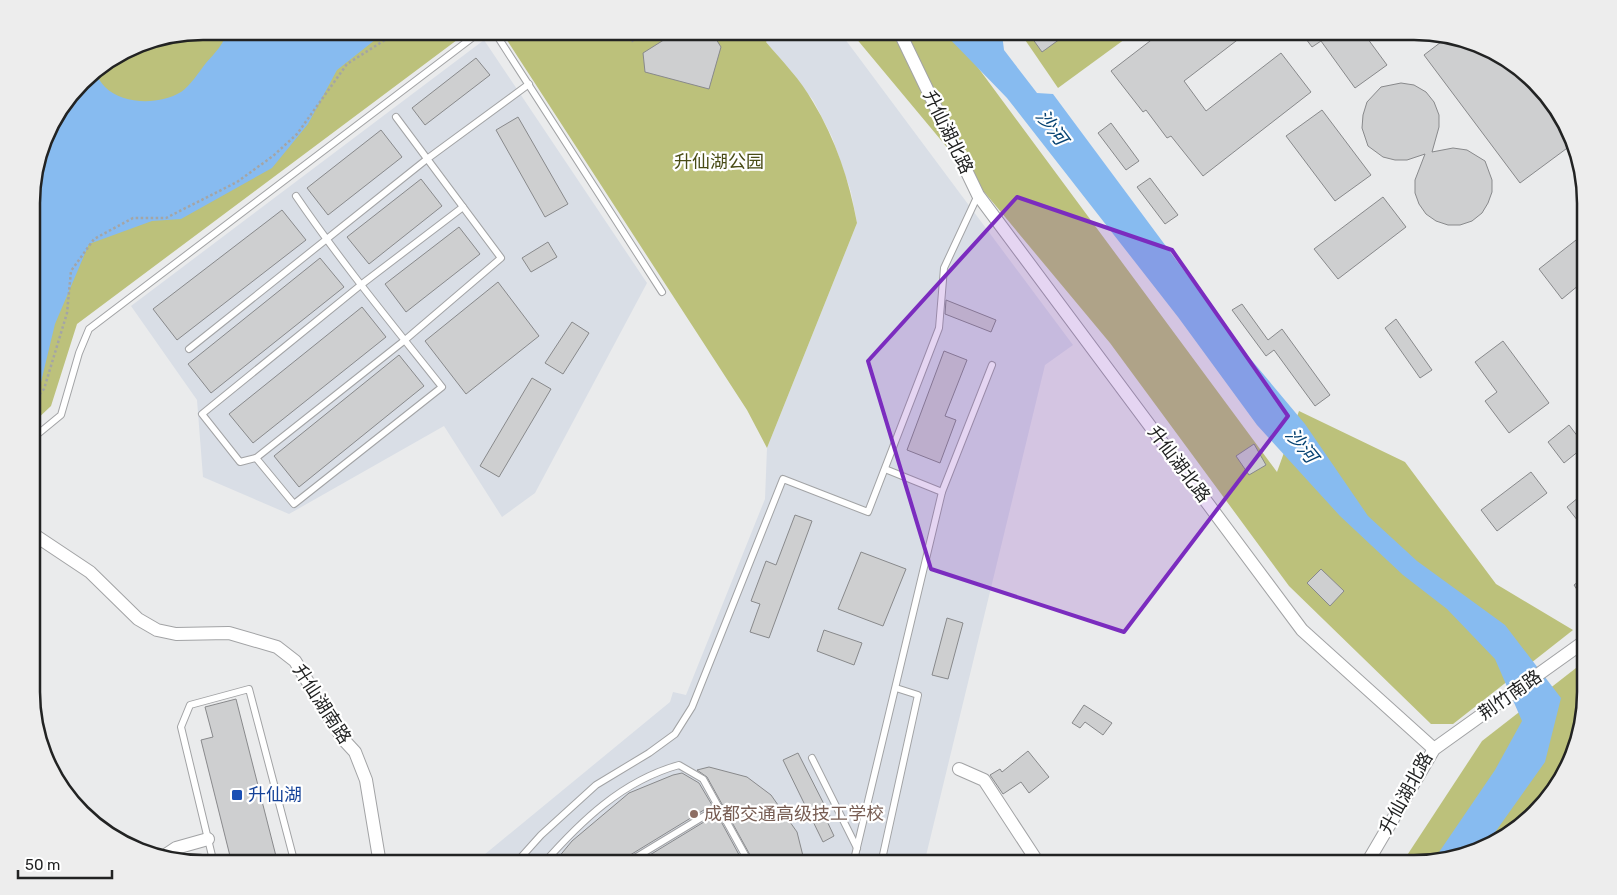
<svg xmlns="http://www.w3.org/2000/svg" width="1617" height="895" font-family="Rubik,'Noto Sans SC',sans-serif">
<rect width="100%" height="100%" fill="#eaebec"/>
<g fill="#d9dee6">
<polygon points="773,31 839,31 1073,345 1045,365 924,864 473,864 670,702 673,692 686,695 765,499 767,448 857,223 851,192 832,137 813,100 766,42"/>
<polygon points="484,40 647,283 535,493 502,517 444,426 289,514 203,477 197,400 131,306"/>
</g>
<g fill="#bcc17b">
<polygon points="203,31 469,31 77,324 51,406 33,423 33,181 49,127 90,74 138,44"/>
<path d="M501 31H773L766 42C782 61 801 80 813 102 836 140 849 180 857 223L767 448 747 410Z"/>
<polygon points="850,31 951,31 1277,472 1299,411 1405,462 1496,584 1573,630 1453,724 1431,724 1289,586 1110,343"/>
<polygon points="1019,31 1136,31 1058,88"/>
<polygon points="1585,661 1585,703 1563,778 1500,841 1425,863 1402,863 1482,741"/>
</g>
<g fill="#87bbf0">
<path d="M227 31H389L380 36 337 70 308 124 272 168 181 219 152 221 89 244 55 324 35 407 33 410V181L49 127 90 74 94 71C97 76 101 83 105 87 123 105 160 105 181 92 190 86 199 72 206 63 214 54 225 43 227 31Z"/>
<polygon points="942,31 1000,31 1002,34 1004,50 1037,93 1053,94 1243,350 1305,424 1368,516 1417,561 1505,625 1561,698 1545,762 1486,845 1433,861 1495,770 1522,721 1495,659 1447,609 1403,575 1340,516 1257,425 1178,317 1007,98"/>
</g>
<g fill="#cecfd0" stroke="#88898b">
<polygon points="678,31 711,31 721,47 709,89 645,72 643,53"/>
<polygon points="1042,31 1071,31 1042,52 1032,38"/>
<polygon points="1163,31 1249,31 1184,81 1206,111 1281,53 1311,92 1203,176 1171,136 1167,138 1146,110 1143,112 1111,71"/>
<polygon points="1300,31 1362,31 1387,65 1355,88 1321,41 1312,47"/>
<polygon points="1445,39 1500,54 1537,89 1562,122 1570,146 1520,183 1424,55"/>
<polygon points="476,58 490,75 425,125 412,108"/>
<polygon points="1401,83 1414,85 1426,92 1434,102 1439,115 1439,127 1432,152 1453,148 1467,150 1485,161 1492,180 1492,192 1488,203 1482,213 1472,221 1460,225 1448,225 1436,221 1426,214 1419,204 1415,193 1415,180 1425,154 1407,160 1395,160 1383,157 1368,146 1362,128 1363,115 1367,102 1381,87"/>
<polygon points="1322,110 1371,175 1335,201 1286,136"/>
<polygon points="518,117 568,204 545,217 496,130"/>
<polygon points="1111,123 1139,161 1126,170 1098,133"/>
<polygon points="381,130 402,157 328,215 307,188"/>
<polygon points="1150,178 1178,215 1165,224 1137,187"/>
<polygon points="421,179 442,206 369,264 347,237"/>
<polygon points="1383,197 1406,227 1338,279 1314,249"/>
<polygon points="282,210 306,240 177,340 153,309"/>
<polygon points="459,227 480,254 406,312 385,284"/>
<polygon points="1585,233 1585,280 1562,299 1539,269"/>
<polygon points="548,242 557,257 531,272 522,258"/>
<polygon points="320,258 344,287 211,393 188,364"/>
<polygon points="498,282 539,336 466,394 425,341"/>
<polygon points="946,300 996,320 991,332 945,314"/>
<polygon points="1242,304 1268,340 1282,329 1330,395 1315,406 1274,350 1266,356 1232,310"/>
<polygon points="362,307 386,337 253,443 229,414"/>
<polygon points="1396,319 1432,370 1420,378 1385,328"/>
<polygon points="572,322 589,333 563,374 545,363"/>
<polygon points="1503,341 1549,403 1509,433 1485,401 1497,392 1475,362"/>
<polygon points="944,351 967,360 945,416 956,420 940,463 907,450"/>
<polygon points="399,355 424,386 299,487 274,456"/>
<polygon points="532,378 551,389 499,477 480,466"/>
<polygon points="1569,425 1585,446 1564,463 1548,442"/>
<polygon points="1254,444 1266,465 1249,475 1236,456"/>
<polygon points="1531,472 1547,493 1497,531 1481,510"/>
<polygon points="1585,492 1585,530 1567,507"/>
<polygon points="795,515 812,521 769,638 750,632 760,604 751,601 766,561 776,565"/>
<polygon points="861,552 906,569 883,626 838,609"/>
<polygon points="1321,569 1344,591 1330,606 1307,583"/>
<polygon points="1585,576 1585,602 1574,585"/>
<polygon points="947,618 963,623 948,679 932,675"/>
<polygon points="824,630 862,643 854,665 817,651"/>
<polygon points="236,699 278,864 232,864 201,740 213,737 205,707"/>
<polygon points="1084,705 1112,723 1103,735 1085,722 1080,728 1072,723"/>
<polygon points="1028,751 1049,777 1029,793 1021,782 1003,794 990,775 1000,769 1002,772"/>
<polygon points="798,753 830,816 826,819 834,836 823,842 783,760"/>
<polygon points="709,767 747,777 771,795 797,832 805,864 755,864 707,777 697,770"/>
<polygon points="682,773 699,783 712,805 622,860 620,864 553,864 572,841 629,793 673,775"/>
<polygon points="717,814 744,864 635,864"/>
</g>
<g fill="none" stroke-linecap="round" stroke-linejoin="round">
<defs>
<g id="lane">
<polyline points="494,31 662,292"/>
<path d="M296 196C341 262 392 324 442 387L294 504 256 458 405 340 501 258 396 117"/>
<polyline points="189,349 427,159 529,84"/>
<polyline points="33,438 61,415 79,353 89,329 481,31"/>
<polyline points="256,458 240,462 202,414 362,284 463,207"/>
<polyline points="885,469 942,492"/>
<polyline points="812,758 857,848"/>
<polyline points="214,864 181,727 190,705 249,689 295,864"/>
<polyline points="515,864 541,835 596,785 649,753 675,734 692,707 783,479 868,512 939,328 944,268 978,195"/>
<path d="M543 864C581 821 622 781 679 765L703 779 750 864"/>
<polyline points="625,864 719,807"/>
<polyline points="853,864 942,492 992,365"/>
<polyline points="881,864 918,695 896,688"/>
</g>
<g id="street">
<polyline points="899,31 978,195 1302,630 1434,749"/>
<polyline points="33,534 90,572 138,619 157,630 176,634 229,633 277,647 295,661 343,739 355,752 366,780 380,864"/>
<polyline points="959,769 984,780 1039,864"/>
<polyline points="167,854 176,848 208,839"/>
<polyline points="1367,863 1434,749 1585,641"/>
</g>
</defs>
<use href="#lane" stroke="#a2a3a5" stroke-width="8"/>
<use href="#street" stroke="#a2a3a5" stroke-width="14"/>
<g stroke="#a4a5a5" stroke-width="2.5" stroke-dasharray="2.5 2.5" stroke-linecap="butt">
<polyline points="609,31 632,41 645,31"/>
<polyline points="33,402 44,389 67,313 71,271 94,239 133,218 166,218 237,182 273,156 297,134 347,64 399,31"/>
</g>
<use href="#lane" stroke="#fff" stroke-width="6"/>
<use href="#street" stroke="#fff" stroke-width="12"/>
</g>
<path fill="#7b2cbf" fill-opacity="0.2" stroke="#7b2cbf" stroke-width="4" stroke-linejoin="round" d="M1017 197 1172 250 1288 416 1124 632 931 569 868 361Z"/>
<rect fill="#1a4fb4" stroke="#fff" stroke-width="2" x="231" y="789" width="12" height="12" rx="2.5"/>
<circle fill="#8d6e63" stroke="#fff" stroke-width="2" cx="694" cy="814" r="5"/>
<g text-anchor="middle" stroke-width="4.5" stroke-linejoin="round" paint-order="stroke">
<g font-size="18" fill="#222323" stroke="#fff">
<text transform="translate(948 132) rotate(64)" y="6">升仙湖北路</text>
<text transform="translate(1179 464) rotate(53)" y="6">升仙湖北路</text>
<text transform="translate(1510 695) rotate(-35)" y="6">荆竹南路</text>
<text transform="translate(322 704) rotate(57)" y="6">升仙湖南路</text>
<text transform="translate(1406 793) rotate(-61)" y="6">升仙湖北路</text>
</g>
<g font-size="18" fill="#494c16" stroke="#fff">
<text x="719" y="168">升仙湖公园</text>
</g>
<g font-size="18" fill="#164399" stroke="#fff" text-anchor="start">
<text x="248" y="801">升仙湖</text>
</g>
<g font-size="18" fill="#785e54" stroke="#fff" text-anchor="start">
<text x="704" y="820">成都交通高级技工学校</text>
</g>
<g font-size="19" font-style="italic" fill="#074373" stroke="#fff">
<text transform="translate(1052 127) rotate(53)" y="7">沙河</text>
<text transform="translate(1302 445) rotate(51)" y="7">沙河</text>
</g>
</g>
<path d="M0 0H1617V895H0ZM203 40H1414A163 163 0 0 1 1577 203V692A163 163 0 0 1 1414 855H203A163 163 0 0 1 40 692V203A163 163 0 0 1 203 40Z" fill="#ededed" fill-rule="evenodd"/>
<path fill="none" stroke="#222323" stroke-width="2.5" d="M203 40H1414A163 163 0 0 1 1577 203V692A163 163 0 0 1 1414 855H203A163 163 0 0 1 40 692V203A163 163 0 0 1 203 40Z"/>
<path d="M18 870v8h94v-8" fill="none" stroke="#222323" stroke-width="2.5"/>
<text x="25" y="870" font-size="15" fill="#222323" stroke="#ffffff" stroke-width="4" paint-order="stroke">50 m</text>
</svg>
